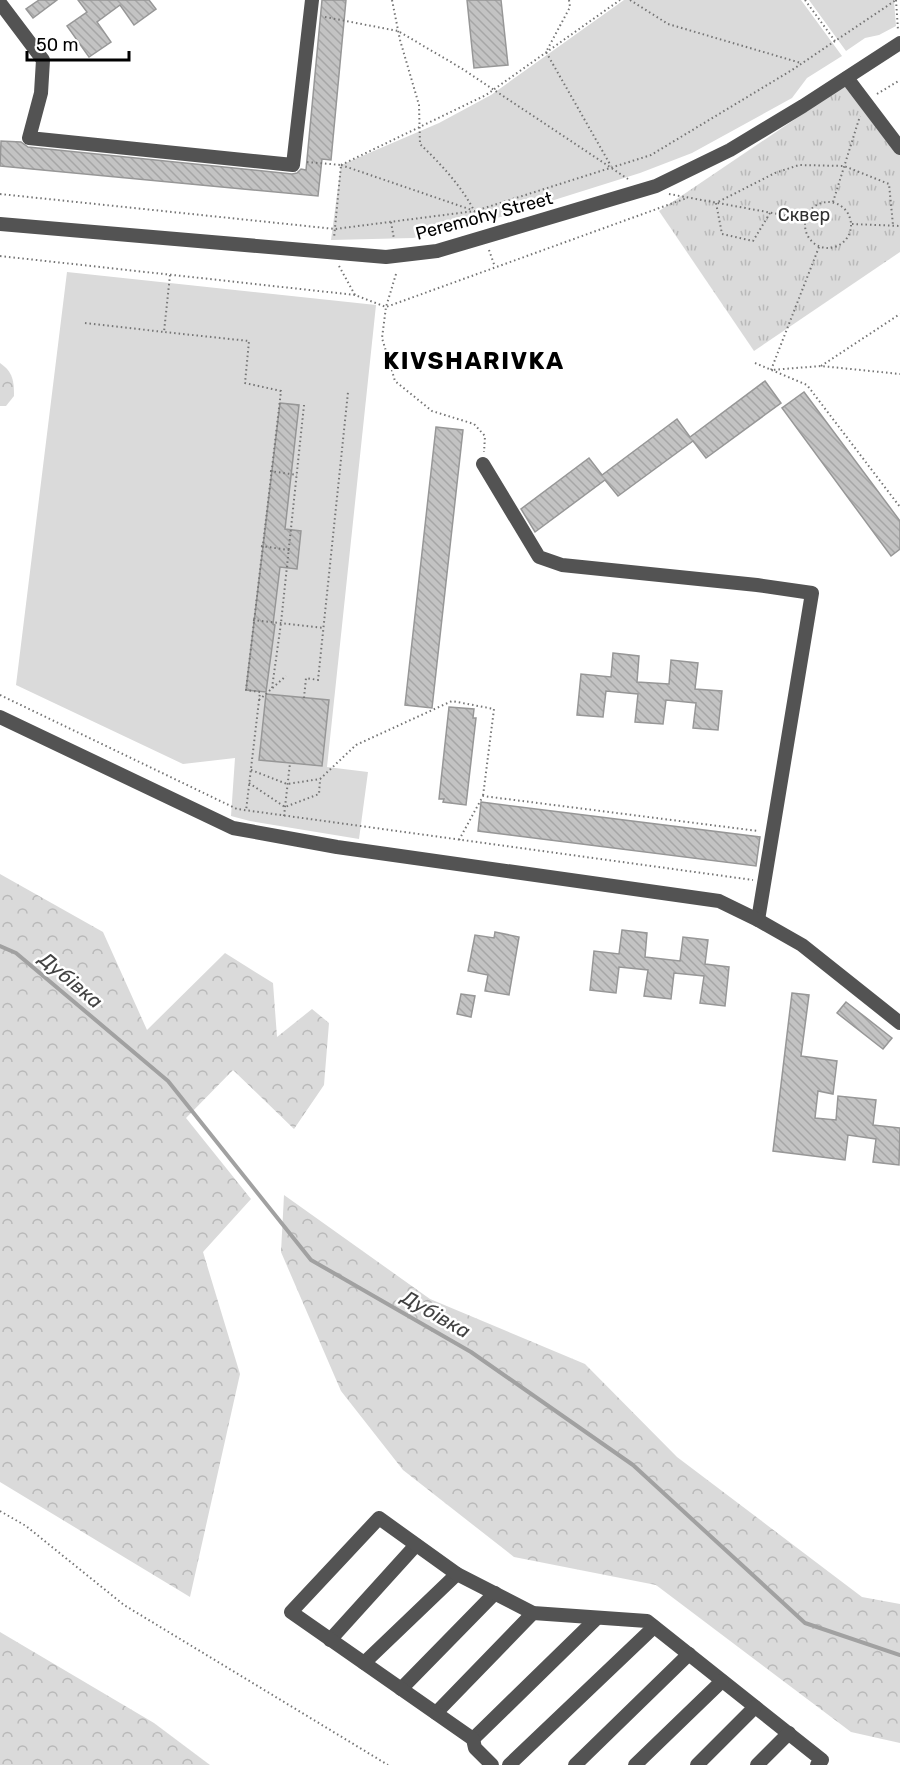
<svg xmlns="http://www.w3.org/2000/svg" width="900" height="1765" font-family="Rubik,sans-serif">
<defs>
<pattern id="forest-crowns" width="20" height="18" patternUnits="userSpaceOnUse" patternTransform="scale(1.5)"><rect width="20" height="18" fill="#dadada"/><path d="M2 6a3 3 0 1 1 6 0M12 15a3 3 0 1 1 6 0" fill="none" stroke="#b9b9b9"/></pattern>
<pattern id="park-tufts" width="24" height="20" patternUnits="userSpaceOnUse" patternTransform="scale(1.5)"><rect width="24" height="20" fill="#dadada"/><path d="M3 7l-1-3M5 7V3M7 7l1-3M15 17l-1-3M17 17v-4M19 17l1-3" fill="none" stroke="#b9b9b9"/></pattern>
<pattern id="building-back-hatch" width="6" height="6" patternUnits="userSpaceOnUse" patternTransform="scale(1.5)"><rect width="6" height="6" fill="#c3c3c3"/><path d="M-1 5l2 2M0 0l6 6M5-1l2 2" fill="none" stroke="#a6a6a6"/></pattern>
</defs>
<rect width="100%" height="100%" fill="#fff"/>
<g fill="#dadada">
<polygon points="624,0 801,0 842,56 807,78 792,98 692,153 640,173 478,224 413,238 331,240 341,165 439,123 491,95"/>
<polygon points="809,0 894,0 896,26 879,35 865,38 846,51"/>
<polygon points="67,272 376,305 327,767 368,772 359,839 250,821 231,816 235,758 183,764 16,685"/>
</g>
<g fill="url(#forest-crowns)">
<path d="M0 363C13 372 14 381 14 396L6 406H0Z"/>
<polygon points="0,874 103,932 147,1030 225,953 273,983 277,1037 312,1009 329,1023 324,1085 294,1129 233,1070 186,1118 251,1199 203,1252 240,1374 190,1597 0,1482"/>
<polygon points="284,1195 430,1299 585,1364 677,1457 862,1597 900,1604 900,1743 851,1732 656,1585 514,1557 403,1470 341,1391 281,1252"/>
<polygon points="0,1632 154,1723 210,1765 0,1765"/>
</g>
<polygon fill="url(#park-tufts)" points="850,82 900,155 900,252 754,351 659,211"/>
<g fill="none" stroke-linecap="round" stroke-linejoin="round">
<polyline stroke="#a1a1a1" stroke-width="4" points="0,946 16,953 168,1081 311,1260 471,1352 633,1465 805,1623 900,1655"/>
</g>
<g fill="url(#building-back-hatch)" stroke="#979797" stroke-width="1.5">
<polygon points="39,0 57,0 33,18 26,9"/>
<polygon points="78,0 149,0 156,9 134,25 120,5 97,22 111,42 89,57 67,26 87,12"/>
<polygon points="322,0 346,0 331,160 322,159 318,196 0,166 1,141 21,142 28,147 292,174 297,173 301,169 306,170"/>
<polygon points="467,0 501,0 508,65 474,68"/>
<polygon points="765,381 781,403 706,458 693,441 618,496 605,480 535,532 521,509 589,458 602,475 677,419 690,437"/>
<polygon points="804,392 900,521 900,549 891,556 782,408"/>
<polygon points="280,403 299,405 285,529 301,531 297,569 280,567 273,624 275,625 266,692 246,690"/>
<polygon points="436,427 463,430 432,708 405,705"/>
<polygon points="613,653 639,656 637,682 669,684 671,660 698,663 695,689 722,691 718,730 693,728 696,703 666,700 663,724 635,722 638,694 606,691 603,717 577,715 581,674 611,677"/>
<polygon points="266,694 329,700 322,766 259,760"/>
<polygon points="449,707 474,709 473,718 476,718 466,805 443,802 444,799 439,799"/>
<polygon points="481,802 760,837 756,866 478,831"/>
<polygon points="622,930 647,933 645,957 680,961 683,937 708,940 705,964 729,967 725,1006 700,1003 704,976 674,973 671,999 644,996 648,970 619,967 616,993 590,990 594,951 619,954"/>
<polygon points="495,932 519,937 509,995 485,991 488,975 468,971 475,935 494,938"/>
<polygon points="792,993 809,995 801,1056 837,1061 833,1094 818,1091 815,1118 836,1120 838,1096 876,1100 873,1125 900,1128 899,1165 873,1162 876,1139 848,1135 845,1160 773,1151"/>
<polygon points="461,994 475,996 471,1017 457,1014"/>
<polygon points="846,1002 892,1038 883,1049 837,1013"/>
</g>
<g fill="none" stroke-linecap="round" stroke-linejoin="round">
<g stroke="#757575" stroke-width="2" stroke-dasharray="1.5 3" stroke-linecap="butt">
<path d="M392 0 400 40 419 105 420 144C444 167 469 194 481 226"/>
<polyline points="569,0 570,7 546,52 611,166"/>
<polyline points="630,0 668,24 801,63"/>
<polyline points="805,0 835,41"/>
<polyline points="896,0 898,30"/>
<polyline points="325,17 398,31 461,68 628,179"/>
<polyline points="877,94 900,80"/>
<polyline points="307,162 341,165 334,238"/>
<polyline points="341,165 486,95 620,0"/>
<polyline points="341,165 472,210"/>
<polyline points="0,194 335,229 475,211 651,155 792,70 896,0"/>
<polyline points="669,194 805,219"/>
<circle cx="828" cy="225" r="23"/>
<polyline points="833,202 860,116"/>
<polyline points="770,213 753,241 722,234 716,203 775,173 799,165 844,166 889,184 893,225"/>
<polyline points="391,222 394,239"/>
<polyline points="852,224 900,226"/>
<polyline points="819,247 771,370 821,366 900,374"/>
<polyline points="489,250 495,267"/>
<polyline points="0,256 355,295 386,307 687,198"/>
<polyline points="339,266 355,295"/>
<polyline points="396,274 386,307 382,338 395,381 432,411 474,424 485,436 484,452"/>
<polyline points="170,275 164,332 249,341 245,383 281,391 246,690 260,692 246,811"/>
<polyline points="85,323 164,332"/>
<polyline points="755,363 807,385 900,507"/>
<polyline points="821,366 900,314"/>
<polyline points="270,471 297,475"/>
<polyline points="261,546 289,550"/>
<polyline points="253,620 324,628"/>
<polyline points="272,688 281,623 304,405"/>
<polyline points="0,695 237,809 753,880"/>
<polyline points="304,698 306,678 318,680 348,392"/>
<polyline points="259,700 286,676"/>
<polyline points="251,770 287,784 320,779 356,745 452,701 494,709 483,796"/>
<polyline points="249,783 285,807 319,794 320,780"/>
<polyline points="284,816 290,763"/>
<polyline points="459,840 483,796 758,831"/>
<polyline points="0,1511 26,1526 124,1605 388,1765"/>
</g>
<g stroke="#535353" stroke-width="14">
<polyline points="0,3 43,60 41,93 29,138 293,165 312,0"/>
<polyline points="847,78 900,148"/>
<polyline points="0,224 386,257 437,251 656,186 730,150 803,106 900,43"/>
<polyline points="483,464 539,557 562,565 757,585 812,593 758,920"/>
<polyline points="0,717 233,828 337,847 719,901 758,920 802,945 900,1023"/>
<polyline points="330,1640 416,1545"/>
<polyline points="364,1663 457,1574"/>
<polyline points="401,1689 495,1593"/>
<polyline points="436,1713 533,1613"/>
<polyline points="473,1739 597,1618"/>
<polyline points="492,1765 475,1748 473,1739 291,1612 379,1518 457,1574 533,1613 647,1621 822,1760 817,1765"/>
<polyline points="509,1765 654,1627"/>
<polyline points="575,1765 689,1654"/>
<polyline points="635,1765 722,1681"/>
<polyline points="697,1765 755,1707"/>
<polyline points="757,1765 789,1733"/>
</g>
</g>
<g text-anchor="middle" stroke-width="5" stroke-linejoin="round" paint-order="stroke">
<g font-size="18" fill="#313131" stroke="#fff">
<text x="804" y="221">Сквер</text>
</g>
<g font-size="18" fill="#000" stroke="#fff">
<text transform="translate(484 216) rotate(-15)" y="6">Peremohy Street</text>
</g>
<g font-size="20" font-style="italic" fill="#424242" stroke="#fff">
<text transform="translate(71 980) rotate(40)" y="7">Дубівка</text>
<text transform="translate(436 1314) rotate(30)" y="7">Дубівка</text>
</g>
<g font-size="24" font-weight="bold" letter-spacing="1.5" fill="#000" stroke="#fff">
<text x="474" y="369">KIVSHARIVKA</text>
</g>
</g>
<path d="M27 51v9h102v-9" fill="none" stroke="#000000" stroke-width="3"/>
<text x="36" y="51" font-size="18" fill="#000000" stroke="#ffffff" stroke-width="4.5" paint-order="stroke">50 m</text>
</svg>
